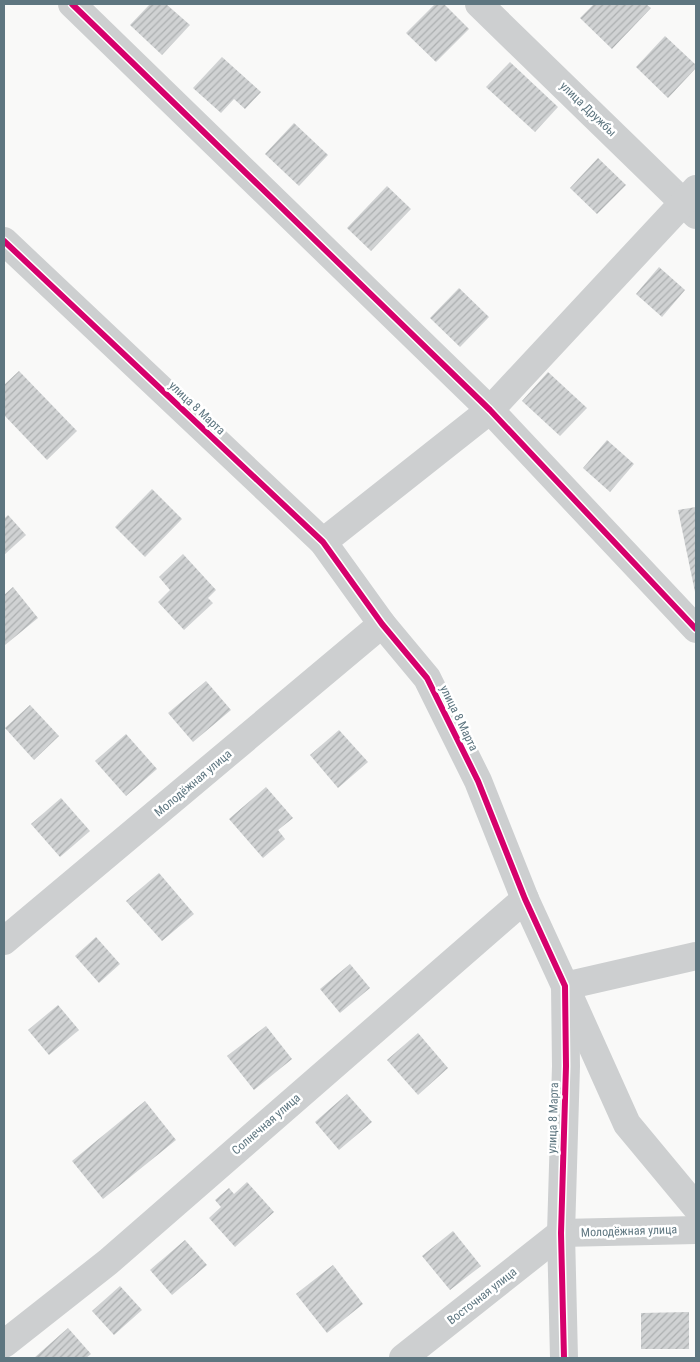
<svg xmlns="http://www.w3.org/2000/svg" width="700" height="1362" font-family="'Roboto Condensed',sans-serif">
<defs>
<pattern id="building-hatch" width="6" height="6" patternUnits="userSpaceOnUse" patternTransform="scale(1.25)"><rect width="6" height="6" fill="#d0d2d3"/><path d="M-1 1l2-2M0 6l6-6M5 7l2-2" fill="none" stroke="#acafb0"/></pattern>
</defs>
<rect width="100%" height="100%" fill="#f9f9f8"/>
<g fill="url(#building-hatch)">
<polygon points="150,4 166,4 190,25 162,55 130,25"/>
<polygon points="435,4 444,4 469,29 436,62 406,33"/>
<polygon points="594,4 646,4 651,8 612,49 580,18"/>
<polygon points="665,36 696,65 696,68 668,98 636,67"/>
<polygon points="222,57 261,92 245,109 234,99 221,113 193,88"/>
<polygon points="510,62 558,107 535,132 486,87"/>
<polygon points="294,123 328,155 299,186 265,154"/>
<polygon points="598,158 626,185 597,214 570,188"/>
<polygon points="387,186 411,209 371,251 347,228"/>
<polygon points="659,267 685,290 662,317 636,294"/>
<polygon points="459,288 489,317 460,347 430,318"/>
<polygon points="19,371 77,431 47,460 4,415 4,385"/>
<polygon points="548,372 587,408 560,436 522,401"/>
<polygon points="607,440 634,464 610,492 583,468"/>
<polygon points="152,489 182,519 145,557 115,527"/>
<polygon points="696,507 696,592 695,592 678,510"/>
<polygon points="8,515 26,535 4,555 4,519"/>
<polygon points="183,554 216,590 208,598 213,603 184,630 158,602 170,590 159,577"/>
<polygon points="13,587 38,618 5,645 4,643 4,595"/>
<polygon points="206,681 231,710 193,742 168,713"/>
<polygon points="30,705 59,736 34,760 5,728"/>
<polygon points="339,730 368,762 338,788 310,755"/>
<polygon points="126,734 157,769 126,796 95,761"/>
<polygon points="266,787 293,818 278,830 285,839 263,858 229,819"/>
<polygon points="61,798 90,831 60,857 31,824"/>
<polygon points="159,873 194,914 162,941 126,901"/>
<polygon points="96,937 120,964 99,983 75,956"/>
<polygon points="350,964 370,988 340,1013 320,989"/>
<polygon points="58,1005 79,1030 49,1055 28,1030"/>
<polygon points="266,1026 292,1059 254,1090 227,1056"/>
<polygon points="418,1033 448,1068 418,1095 387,1060"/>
<polygon points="347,1094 372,1122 339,1150 315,1122"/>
<polygon points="145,1101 176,1140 103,1199 72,1161"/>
<polygon points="247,1182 274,1212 235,1247 209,1218 221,1207 215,1200 229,1188 234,1194"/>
<polygon points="453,1231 481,1266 450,1290 422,1256"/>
<polygon points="185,1240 207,1265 172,1295 150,1270"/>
<polygon points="333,1265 363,1304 327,1333 296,1294"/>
<polygon points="120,1286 142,1310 114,1335 92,1311"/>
<polygon points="689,1312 689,1349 641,1349 641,1313"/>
<polygon points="68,1328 91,1354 86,1358 34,1358"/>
</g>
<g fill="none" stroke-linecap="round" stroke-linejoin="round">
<g stroke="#cdcfd0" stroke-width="28">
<polyline points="72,4 490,410 696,629"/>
<polyline points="479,4 696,215"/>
<polyline points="4,241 323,542 382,624 427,678 478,781 525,899 565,986 566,1066 561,1233 564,1358"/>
<polyline points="323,542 490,410 696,189"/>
<polyline points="4,941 382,624"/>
<polyline points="696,956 565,986 627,1124 696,1207"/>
<polyline points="561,1233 696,1230"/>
<polyline points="4,1344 108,1262 525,899"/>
<polyline points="403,1358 561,1233"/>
</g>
<defs>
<g id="cycleway">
<polyline points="72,4 490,410 696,629"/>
<polyline points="4,241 323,542 382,624 427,678 478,781 525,899 565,986 566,1066 561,1233 564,1358"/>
</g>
</defs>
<use href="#cycleway" stroke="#fff" stroke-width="9"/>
<use href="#cycleway" stroke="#d6006c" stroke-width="6"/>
</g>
<g text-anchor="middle" stroke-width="5" stroke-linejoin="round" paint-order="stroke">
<g font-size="12" fill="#5e7680" stroke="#fff">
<text transform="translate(588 109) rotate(44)" y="4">улица Дружбы</text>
<text transform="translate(197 408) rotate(43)" y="4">улица 8 Марта</text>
<text transform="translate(459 718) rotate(64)" y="4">улица 8 Марта</text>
<text transform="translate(193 783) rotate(-40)" y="4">Молодёжная улица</text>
<text transform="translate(553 1118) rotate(-88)" y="4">улица 8 Марта</text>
<text transform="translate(266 1124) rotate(-41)" y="4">Солнечная улица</text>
<text transform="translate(629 1231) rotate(-2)" y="4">Молодёжная улица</text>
<text transform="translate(482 1296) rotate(-38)" y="4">Восточная улица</text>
</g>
</g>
<rect width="700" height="1362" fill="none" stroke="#5e7680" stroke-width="10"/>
</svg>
